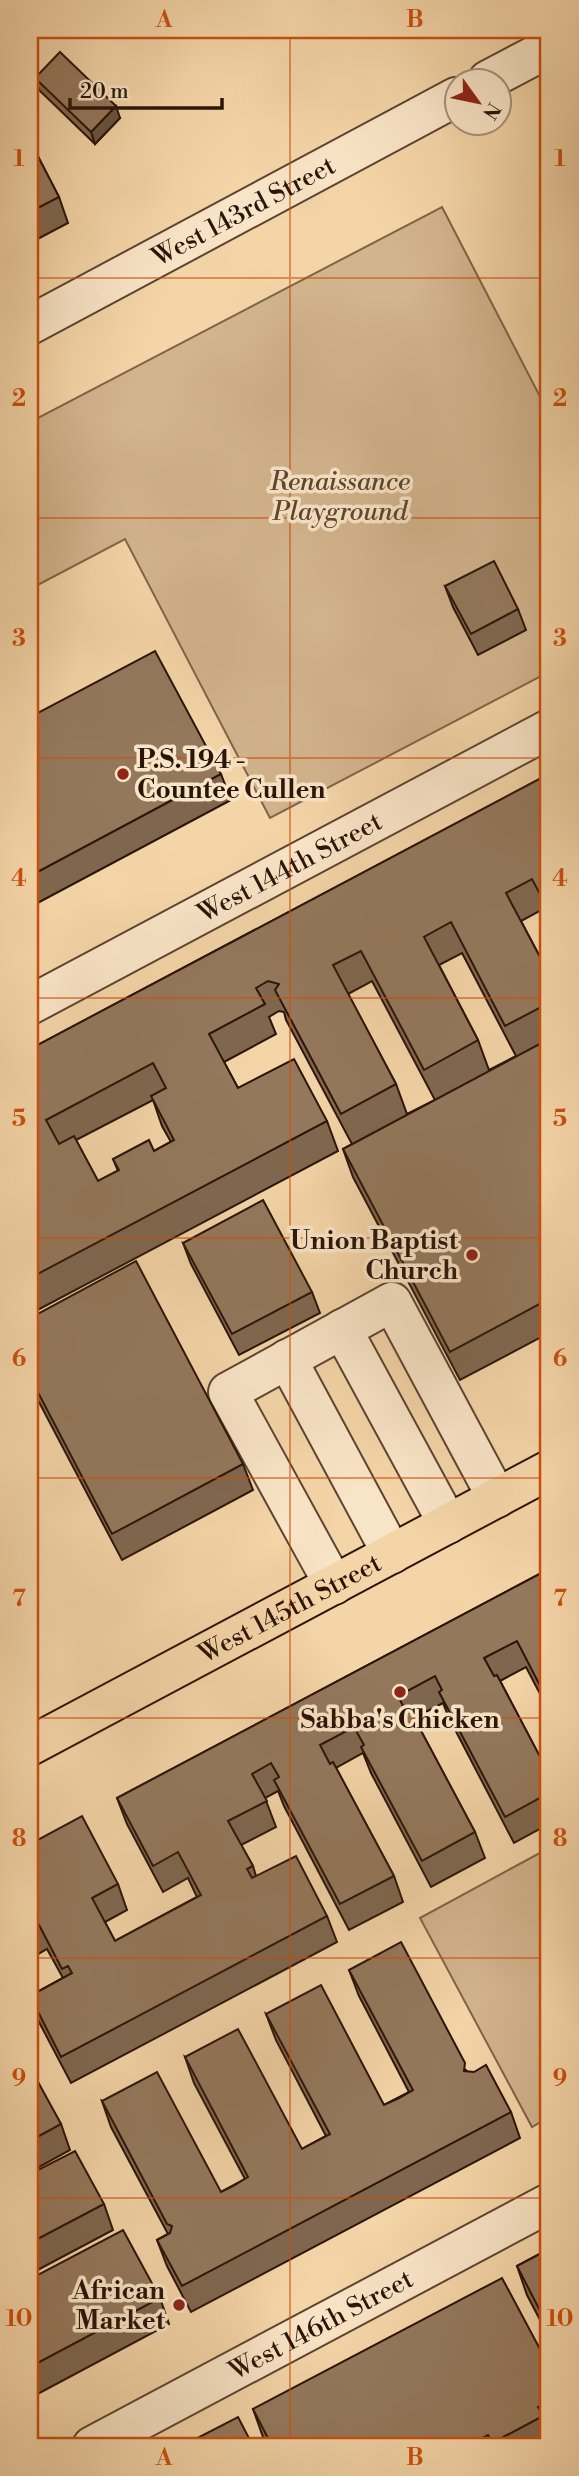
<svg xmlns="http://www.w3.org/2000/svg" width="579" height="2476" font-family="'Libre Bodoni',serif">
<rect width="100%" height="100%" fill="#f4d5a8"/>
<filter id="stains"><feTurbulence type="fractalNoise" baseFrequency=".00286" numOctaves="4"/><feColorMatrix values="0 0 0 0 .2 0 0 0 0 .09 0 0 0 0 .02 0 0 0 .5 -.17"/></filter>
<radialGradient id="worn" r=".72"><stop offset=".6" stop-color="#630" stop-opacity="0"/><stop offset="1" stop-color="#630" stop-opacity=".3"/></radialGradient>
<g fill="#d2b48d" stroke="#7e644b" stroke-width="2">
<polygon points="442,207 549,414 549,672 270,818 125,539 30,589 30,422"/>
<polygon points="549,1848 549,2117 532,2127 420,1918"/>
</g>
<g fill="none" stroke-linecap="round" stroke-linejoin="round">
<defs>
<g id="minor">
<polyline points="488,80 549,48"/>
<path id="s1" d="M30 325 456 97"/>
<path id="s2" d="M30 1005 549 729"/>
<polyline points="342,1329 448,1524"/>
<polyline points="287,1359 392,1554"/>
<polyline points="334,1585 228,1392 392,1302 497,1498"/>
<path id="s3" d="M92 2446 549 2203"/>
</g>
<g id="major">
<path id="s4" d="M30 1746 549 1470"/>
</g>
</defs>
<use href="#minor" stroke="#5d4431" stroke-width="42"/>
<use href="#major" stroke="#2b1409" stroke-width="42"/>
<use href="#minor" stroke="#f8e4c6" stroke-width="38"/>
<use href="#major" stroke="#f4d5a8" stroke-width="38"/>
</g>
<g fill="#7f674f" stroke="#2b1409" stroke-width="2" fill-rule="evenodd">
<polygon points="35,78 120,118 95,144 39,90"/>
<polygon points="30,141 59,197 68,223 30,243"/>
<polygon points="445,586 518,609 526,630 478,655 453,607"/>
<polygon points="30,717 221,774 231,800 30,907"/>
<path d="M549 774V920L543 909 521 921 549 974V1333L460 1380 353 1177 343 1149 352 1144 286 1020 284 1012 279 1011 269 1017 276 1034 224 1062 238 1088 327 1121 338 1151 30 1314V1049ZM462 953 516 1056 489 1070 478 1040 439 965ZM372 981 435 1100 407 1114 396 1084 348 994ZM153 1100 162 1126 171 1142 154 1151 113 1159 118 1171 98 1181 76 1140Z"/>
<polygon points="183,1243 312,1292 320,1313 239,1355 191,1264"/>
<polygon points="30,1318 243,1464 253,1490 122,1560 30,1385"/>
<polygon points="549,1569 549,1711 526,1667 500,1681 549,1774 549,1824 514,1843 449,1718 443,1703 414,1718 475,1832 485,1858 431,1887 371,1773 363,1753 336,1768 394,1876 403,1902 349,1930 284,1806 278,1791 265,1798 276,1827 241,1845 253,1866 256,1876 327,1916 337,1942 71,2083 39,2022 30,1996 63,1978 47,1949 30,1959 30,1844 118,1884 127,1910 105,1922 115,1941 197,1897 188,1878 163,1892 127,1824 117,1798"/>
<polygon points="349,1970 468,2072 511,2112 520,2138 191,2312 167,2266 157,2240 168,2234 111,2127 102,2101 221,2192 245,2179 194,2083 185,2057 302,2149 326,2136 276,2040 266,2014 384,2105 409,2092 359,1996"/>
<polygon points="30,2069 61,2124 70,2150 30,2172"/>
<polygon points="30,2174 104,2204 113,2230 30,2274"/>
<polygon points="549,2249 549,2337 527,2295 517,2266"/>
<polygon points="30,2279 160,2298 169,2324 30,2398"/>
<polygon points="549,2366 549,2446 268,2446 263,2437 253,2409"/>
</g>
<polygon fill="#685440" stroke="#2b1409" stroke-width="2" points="116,106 120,118 95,144 91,132"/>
<g fill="#94785c" stroke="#2b1409" stroke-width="2" fill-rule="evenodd">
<polygon points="60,52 116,106 91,132 35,78"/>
<polygon points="30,141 59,197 30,212"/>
<polygon points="494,561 518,609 471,634 445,586"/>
<polygon points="155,651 221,774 30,876 30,717"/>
<path d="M549 774V911L532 879 506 893 549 974V1003L505 1026 451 922 424 937 478 1040 424 1070 361 951 333 965 396 1084 341 1114 275 990 279 984 268 981 256 988 265 1004 209 1034 238 1088 294 1059 327 1121 30 1278V1049ZM153 1063 166 1088 151 1096 174 1140 154 1151 149 1140 113 1159 119 1170 98 1181 74 1136 59 1144 46 1120Z"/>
<polygon points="549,1039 549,1299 450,1352 343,1149"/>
<polygon points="263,1200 312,1292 232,1334 183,1243"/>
<polygon points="136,1261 243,1464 112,1534 30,1377 30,1318"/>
<polygon points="549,1569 549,1703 517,1641 484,1658 494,1676 497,1675 549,1774 549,1793 505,1817 439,1692 442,1690 435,1676 398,1696 406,1712 410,1710 475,1832 422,1861 361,1747 364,1745 354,1727 320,1745 330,1764 333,1762 394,1876 340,1904 274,1780 279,1777 271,1763 252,1774 267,1801 228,1821 253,1866 247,1869 252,1878 296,1856 327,1916 61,2057 30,1996 72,1973 68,1966 62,1969 38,1923 30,1928 30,1844 82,1816 118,1884 92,1898 115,1941 201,1895 178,1852 153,1866 117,1798"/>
<polygon points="401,1942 465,2063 464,2071 474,2072 486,2065 511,2112 182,2286 157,2240 170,2233 172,2226 167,2224 102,2101 157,2072 221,2192 233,2186 248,2177 185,2057 238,2029 302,2149 330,2134 266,2014 321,1985 384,2105 399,2098 413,2090 349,1970"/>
<polygon points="30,2069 31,2069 61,2124 30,2141"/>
<polygon points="75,2151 104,2204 30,2243 30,2174"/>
<polygon points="123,2230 160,2298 30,2367 30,2279"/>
<polygon points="549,2249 549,2328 517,2266"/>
<polygon points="502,2278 549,2366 549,2401 538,2407 543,2416 492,2443 488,2435 467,2446 272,2446 253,2409"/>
<polygon points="238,2417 253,2446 182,2446"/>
</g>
<path fill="none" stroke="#cc4f0c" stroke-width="2" stroke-opacity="0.55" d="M290 30V2446M30 278H549M30 518H549M30 758H549M30 998H549M30 1238H549M30 1478H549M30 1718H549M30 1958H549M30 2198H549"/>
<g fill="#8f2418" stroke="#f8e4c6" stroke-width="2.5">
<circle cx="123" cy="774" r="7"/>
<circle cx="472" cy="1255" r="7"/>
<circle cx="400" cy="1692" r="7"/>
<circle cx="179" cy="2305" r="7"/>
</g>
<g text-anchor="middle" stroke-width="7" stroke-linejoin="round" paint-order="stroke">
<g font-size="26" fill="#2b1409" stroke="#f8e4c6">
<text dy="9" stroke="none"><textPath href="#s1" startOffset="242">West 143rd Street</textPath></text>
<text dy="9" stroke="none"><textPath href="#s2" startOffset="294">West 144th Street</textPath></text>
<text dy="9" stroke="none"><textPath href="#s4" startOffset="294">West 145th Street</textPath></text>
<text dy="9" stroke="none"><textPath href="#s3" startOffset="259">West 146th Street</textPath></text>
</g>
<g font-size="26" font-style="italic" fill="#5d4431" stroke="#f8e4c6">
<text x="340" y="490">Renaissance<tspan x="340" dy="30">Playground</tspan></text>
</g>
<g font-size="26" font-weight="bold" fill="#2b1409" stroke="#f8e4c6" text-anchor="end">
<text x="137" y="768" text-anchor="start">P.S. 194 -<tspan x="137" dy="30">Countee Cullen</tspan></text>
<text x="458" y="1249">Union Baptist<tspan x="458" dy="30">Church</tspan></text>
<text x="400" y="1728" text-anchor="middle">Sabba's Chicken</text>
<text x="165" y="2299">African<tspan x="165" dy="30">Market</tspan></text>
</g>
</g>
<rect width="579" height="2476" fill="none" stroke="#f4d5a8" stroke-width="77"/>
<g transform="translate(478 102) rotate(123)"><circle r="33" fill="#f8e4c6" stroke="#a6917a" stroke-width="2"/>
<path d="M0-5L12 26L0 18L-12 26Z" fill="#8f2418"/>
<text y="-10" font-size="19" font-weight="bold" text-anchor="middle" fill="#2b1409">N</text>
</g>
<path d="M70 98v10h152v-10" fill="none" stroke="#2b1409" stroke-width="3.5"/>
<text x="80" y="98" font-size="21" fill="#2b1409" stroke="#f8e4c6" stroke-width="5" paint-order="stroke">20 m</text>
<rect x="38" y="38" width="502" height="2400" fill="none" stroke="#cc4f0c" stroke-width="2.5"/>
<g font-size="23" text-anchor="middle" font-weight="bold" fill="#cc4f0c">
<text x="164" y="27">A</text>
<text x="415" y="27">B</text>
<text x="19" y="166">1</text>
<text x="560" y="166">1</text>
<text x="19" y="406">2</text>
<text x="560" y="406">2</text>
<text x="19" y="646">3</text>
<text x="560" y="646">3</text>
<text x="19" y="886">4</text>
<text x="560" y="886">4</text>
<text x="19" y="1126">5</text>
<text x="560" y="1126">5</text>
<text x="19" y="1366">6</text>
<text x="560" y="1366">6</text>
<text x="19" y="1606">7</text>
<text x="560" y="1606">7</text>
<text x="19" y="1846">8</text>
<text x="560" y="1846">8</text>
<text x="19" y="2086">9</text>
<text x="560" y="2086">9</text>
<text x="19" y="2326">10</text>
<text x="560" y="2326">10</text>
<text x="164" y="2465">A</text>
<text x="415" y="2465">B</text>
</g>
<rect width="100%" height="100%" filter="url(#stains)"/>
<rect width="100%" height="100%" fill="url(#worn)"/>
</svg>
